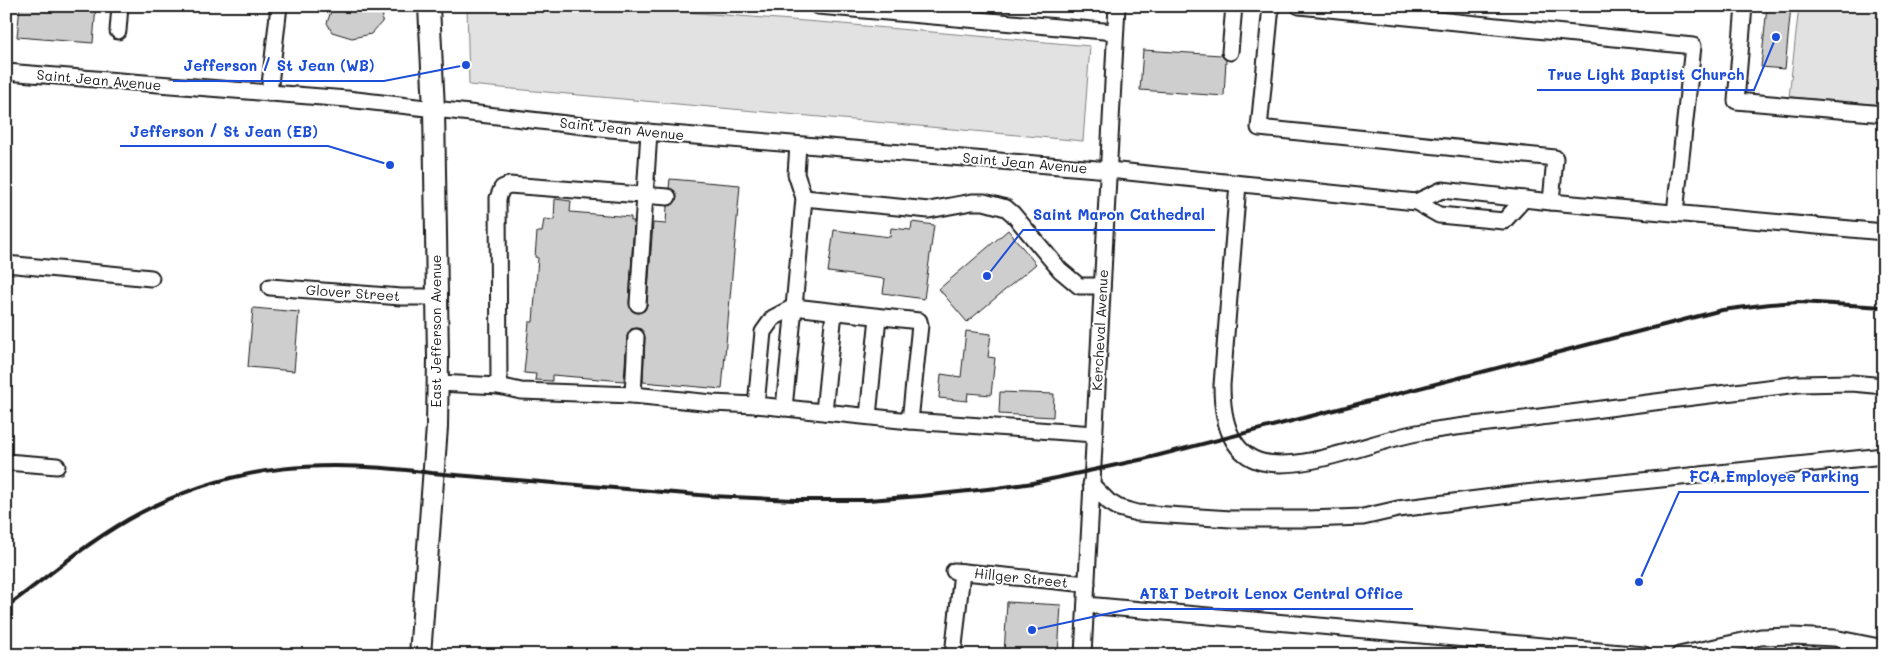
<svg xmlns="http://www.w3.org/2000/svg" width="1890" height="661" font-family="Mali,sans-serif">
<rect width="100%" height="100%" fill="#fff"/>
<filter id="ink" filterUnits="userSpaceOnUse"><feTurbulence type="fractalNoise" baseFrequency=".02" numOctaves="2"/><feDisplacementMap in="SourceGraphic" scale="10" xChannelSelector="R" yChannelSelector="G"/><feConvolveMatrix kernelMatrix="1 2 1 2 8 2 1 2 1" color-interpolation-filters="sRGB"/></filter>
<g filter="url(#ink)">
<g fill="#e2e2e2" stroke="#7f7f7f">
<polygon points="467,6 606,6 831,23 1090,46 1083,141 469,85"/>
<polygon points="1799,6 1884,6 1884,105 1789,97"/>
</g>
<g fill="#cecece" stroke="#1c1c1c">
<polygon points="20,6 96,6 93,43 17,37"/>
<polygon points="336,6 366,6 383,15 382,22 371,34 352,38 332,32 327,23 332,8"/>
<polygon points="1767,6 1791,6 1785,69 1761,67"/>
<polygon points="1143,50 1221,55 1226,60 1224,96 1140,90"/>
<polygon points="670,179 740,185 722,389 643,382 645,337 641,329 637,328 631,329 627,336 624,381 552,375 552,381 535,380 536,374 524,373 529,322 533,322 538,258 535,257 537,232 542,232 544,219 554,220 555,199 571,201 570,212 631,217 631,221 634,221 629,304 632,311 638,313 645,310 647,305 653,223 666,224 667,206 672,205 677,198 676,193 669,188"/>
<polygon points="912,222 934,225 924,299 883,293 885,279 828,272 834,230 890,237 891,228 911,230"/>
<polygon points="1008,230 1036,264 967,322 939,289"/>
<polygon points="253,308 299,312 294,371 248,367"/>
<polygon points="966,331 991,334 988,357 995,358 991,395 968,393 967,401 939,398 941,374 961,377"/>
<polygon points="1000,392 1054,394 1053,417 999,414"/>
<polygon points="1007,602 1061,605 1058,655 1004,655"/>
</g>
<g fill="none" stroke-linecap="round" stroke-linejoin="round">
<defs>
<g id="minor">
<polyline points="818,6 1115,32"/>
<polyline points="1271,6 1259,128 1555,158 1551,202"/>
<polyline points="1299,6 1693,46 1675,213"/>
<polyline points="1744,6 1736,101 1884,114"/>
<polyline points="118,31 120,6"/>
<polyline points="1230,52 1234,6"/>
<polyline points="6,72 347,99 610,129 1109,170 1416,202 1439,215 1504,221 1524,199"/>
<polyline points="269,93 279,6"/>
<polyline points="798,145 796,174 804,198 794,307 773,318 763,332 756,405 910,421 1094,434"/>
<path d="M1238 184 1222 385C1222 414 1227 453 1262 462 1304 472 1373 441 1417 433 1460 425 1504 422 1548 416 1631 405 1715 394 1798 384L1852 383 1884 386"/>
<polyline points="804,198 929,210 972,202 984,202 1006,208 1013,214 1060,270 1079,286 1102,286"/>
<polyline points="1416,202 1442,190 1551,202 1884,232"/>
<polyline points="6,264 151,278"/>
<polyline points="270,287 401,297 437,297"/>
<polyline points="638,304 649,132"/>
<polyline points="438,383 499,386 521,391 633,395 712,403 756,405"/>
<polyline points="499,386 498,198 502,188 509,185 668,197"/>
<polyline points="633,395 636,337"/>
<polyline points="784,408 794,307 919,321 920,325 910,421"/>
<polyline points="824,412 834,312"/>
<polyline points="868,416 878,317"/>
<polyline points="6,462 57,466"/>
<polyline points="1091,484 1109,502 1119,508 1137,513 1231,519 1308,519 1363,517 1398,509 1525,493 1884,456"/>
<polyline points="954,571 1087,584"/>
<polyline points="1086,605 1644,655"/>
<polyline points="953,655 962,572"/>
<polyline points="1083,655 1117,6"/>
<polyline points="1679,655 1761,637 1792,636 1834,638 1884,648"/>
</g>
<polyline id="major" points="420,655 437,427 438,357 434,109 429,6"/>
</defs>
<use href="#minor" stroke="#1c1c1c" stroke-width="19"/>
<use href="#major" stroke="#1c1c1c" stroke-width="24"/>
<use href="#minor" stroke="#fff" stroke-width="15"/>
<use href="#major" stroke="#fff" stroke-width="20"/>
<path stroke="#1c1c1c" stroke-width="4" d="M6 607C50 575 92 538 140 513 237 462 326 459 432 473L711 496 794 500H868L921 496 997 488 1033 483 1144 459 1722 310 1770 304 1799 302 1884 307"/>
</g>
</g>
<g text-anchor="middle" stroke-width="4" stroke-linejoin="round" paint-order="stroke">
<g font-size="14" fill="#1c1c1c" stroke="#fff">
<text transform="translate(99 80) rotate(5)" y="5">Saint Jean Avenue</text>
<text transform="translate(622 129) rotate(6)" y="5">Saint Jean Avenue</text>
<text transform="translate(1025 163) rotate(5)" y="5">Saint Jean Avenue</text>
<text transform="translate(353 293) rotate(4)" y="5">Glover Street</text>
<text transform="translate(1100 330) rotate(-87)" y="5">Kercheval Avenue</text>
<text transform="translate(436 331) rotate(-90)" y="5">East Jefferson Avenue</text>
<text transform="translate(1021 578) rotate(6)" y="5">Hillger Street</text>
</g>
</g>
<path fill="none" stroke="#1d4ed8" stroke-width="2" d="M466 65L384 81H173M1776 37L1754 90H1537M390 165L328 146H120M987 276L1023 230H1215M1639 582L1679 492H1869M1032 630L1129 609H1413"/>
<g fill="#1d4ed8" stroke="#fff" stroke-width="2">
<circle cx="466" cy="65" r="5"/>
<circle cx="1776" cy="37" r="5"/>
<circle cx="390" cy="165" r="5"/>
<circle cx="987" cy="276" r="5"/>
<circle cx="1639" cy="582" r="5"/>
<circle cx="1032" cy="630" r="5"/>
</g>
<g font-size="15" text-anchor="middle" font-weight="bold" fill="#1d4ed8" stroke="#fff" stroke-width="4" stroke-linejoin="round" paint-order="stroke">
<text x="279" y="71">Jefferson / St Jean (WB)</text>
<text x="1646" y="80">True Light Baptist Church</text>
<text x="224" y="137">Jefferson / St Jean (EB)</text>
<text x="1119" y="220">Saint Maron Cathedral</text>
<text x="1774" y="482">FCA Employee Parking</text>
<text x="1271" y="599">AT&amp;T Detroit Lenox Central Office</text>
</g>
<rect width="1890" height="661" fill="none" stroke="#fff" stroke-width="25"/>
<rect x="12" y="12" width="1865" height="636" fill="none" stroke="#1c1c1c" stroke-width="2" filter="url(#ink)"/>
</svg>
